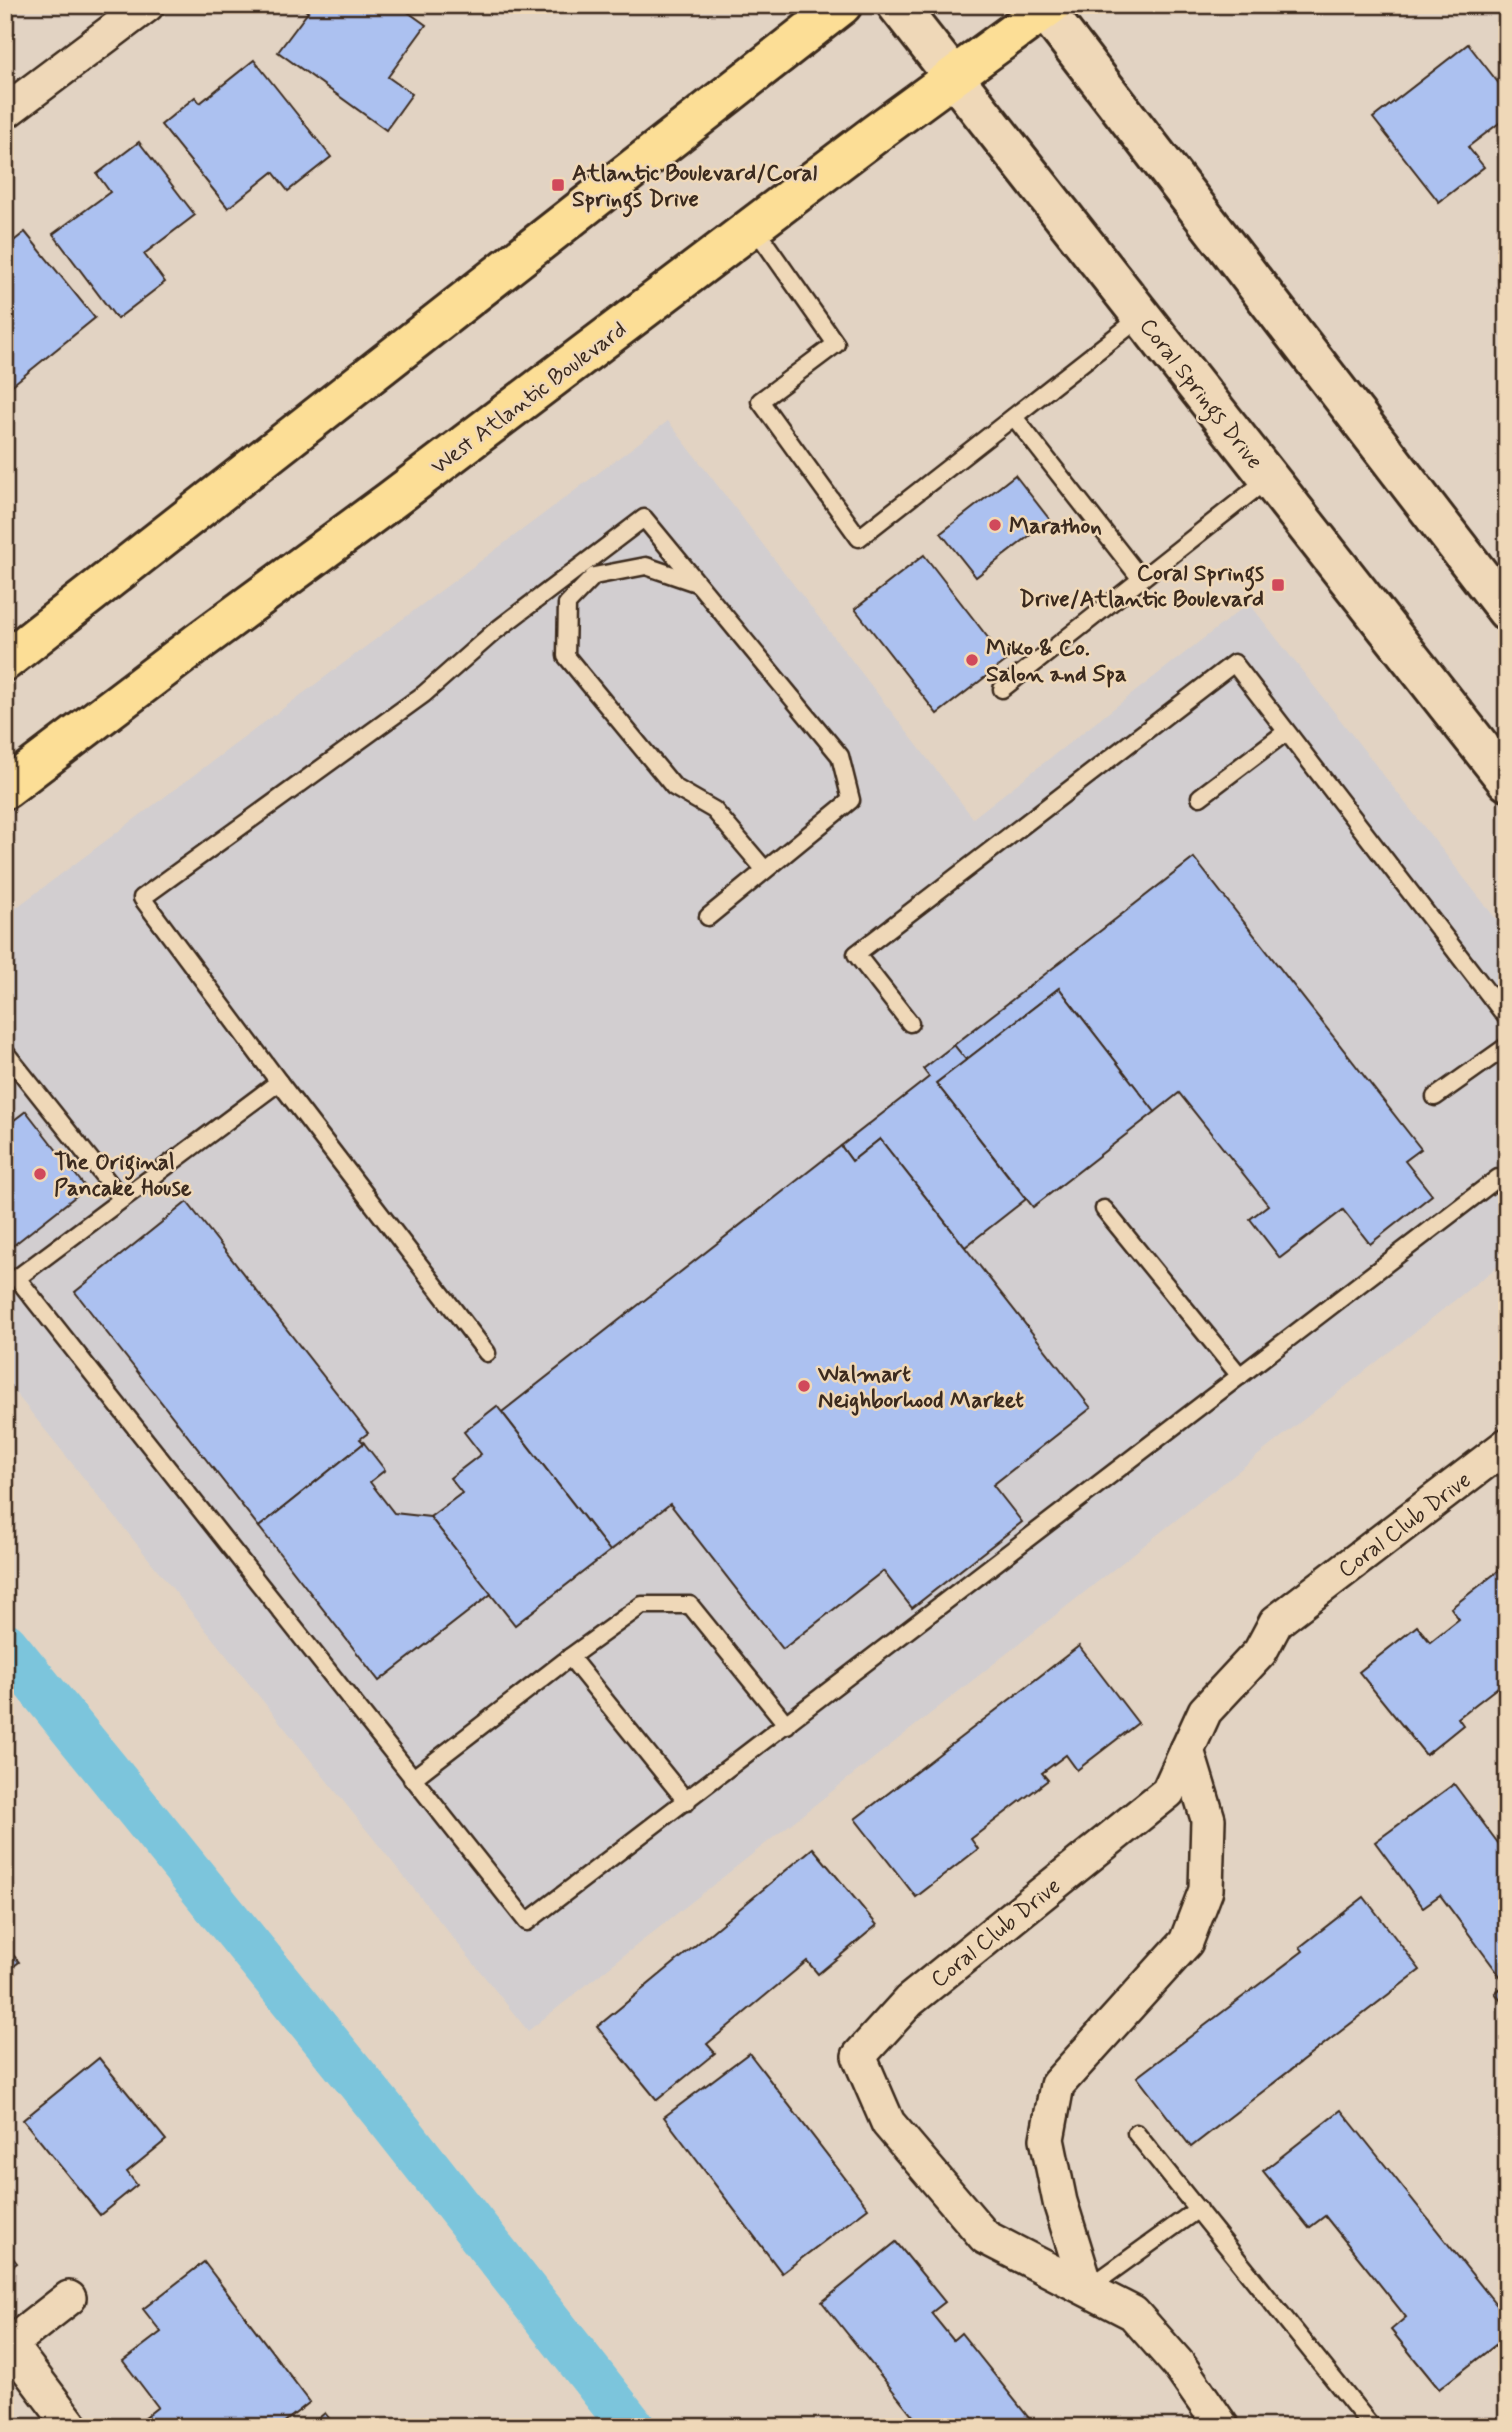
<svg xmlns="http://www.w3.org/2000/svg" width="1512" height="2432" font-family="Mynerve,sans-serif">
<rect width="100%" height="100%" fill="#e2d3c3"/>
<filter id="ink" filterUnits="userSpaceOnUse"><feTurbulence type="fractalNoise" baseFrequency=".0143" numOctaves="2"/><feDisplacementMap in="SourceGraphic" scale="14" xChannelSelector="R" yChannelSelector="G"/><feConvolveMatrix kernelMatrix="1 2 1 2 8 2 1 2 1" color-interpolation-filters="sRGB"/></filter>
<g filter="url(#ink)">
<polygon fill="#d2ced0" points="668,421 973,818 1249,603 1507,933 1507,1259 528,2031 5,1380 5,916"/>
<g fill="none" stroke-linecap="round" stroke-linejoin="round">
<polyline stroke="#7bc5dc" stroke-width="46" points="5,1645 392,2122 632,2427"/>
</g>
<g fill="#acc1f0" stroke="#3b2a1e" stroke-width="2">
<polygon points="304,5 398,5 426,25 388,77 412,94 386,130 278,52 308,12 302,8"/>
<polygon points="1468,44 1507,94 1507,117 1468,147 1484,167 1439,202 1373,118"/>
<polygon points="254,60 331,157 288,191 273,172 228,208 161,125 195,97 200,103"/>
<polygon points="139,142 195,215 144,254 165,282 117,319 53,234 110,192 97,174"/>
<polygon points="25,232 95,318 5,391 5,248"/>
<polygon points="1015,475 1050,520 976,577 941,533"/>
<polygon points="924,555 1006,661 937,714 855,609"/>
<polygon points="1194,858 1421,1149 1405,1161 1432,1195 1370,1244 1343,1210 1280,1258 1250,1219 1268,1205 1179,1093 1155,1112 1059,988 966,1060 954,1045"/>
<polygon points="1059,988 1155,1112 1033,1207 936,1083"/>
<polygon points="954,1045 966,1060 936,1083 1026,1199 965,1247 880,1139 852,1161 841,1146 929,1077 923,1069"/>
<polygon points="26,1111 86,1188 5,1252 5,1127"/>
<polygon points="880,1139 1091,1408 993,1485 1022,1522 912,1608 883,1571 783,1649 670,1504 610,1551 502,1412 841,1146 852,1161"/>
<polygon points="187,1202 368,1433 360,1439 364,1443 259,1527 75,1292"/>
<polygon points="497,1406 610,1551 515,1625 430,1517 462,1493 450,1478 481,1454 464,1432"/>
<polygon points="364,1443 385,1470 370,1482 394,1513 430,1517 491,1594 379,1681 259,1527"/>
<polygon points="1507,1564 1507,1680 1458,1718 1463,1725 1426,1755 1359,1672 1417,1626 1430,1642 1459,1619 1451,1608"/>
<polygon points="1079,1646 1138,1723 1077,1770 1066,1755 1042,1773 1048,1780 971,1839 978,1849 916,1897 855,1819"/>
<polygon points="1454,1784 1507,1855 1507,2009 1495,1993 1506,1984 1440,1895 1423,1907 1375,1842"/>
<polygon points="813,1848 877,1925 818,1974 807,1961 707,2044 715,2053 657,2100 597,2027"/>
<polygon points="1364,1897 1420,1970 1191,2147 1137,2077 1303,1951 1300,1947"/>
<polygon points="5,1945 19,1962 5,1973"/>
<polygon points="749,2053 868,2208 782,2273 664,2117"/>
<polygon points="99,2058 166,2140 127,2172 137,2185 100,2215 23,2120"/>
<polygon points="1341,2110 1507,2318 1507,2336 1439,2389 1391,2330 1406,2317 1325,2216 1309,2228 1263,2171"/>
<polygon points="896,2242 945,2302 931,2313 953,2340 961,2333 1036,2427 922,2427 822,2302"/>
<polygon points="5,2248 17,2263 5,2272"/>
<polygon points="204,2262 310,2402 278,2427 150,2427 144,2418 158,2407 123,2361 161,2332 143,2309"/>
<polygon points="325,2413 336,2427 308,2427"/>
</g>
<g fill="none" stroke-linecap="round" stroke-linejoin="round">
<defs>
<g id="lane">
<polyline points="754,227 836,344 760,401 859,538 1142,316"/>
<polyline points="1014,417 1141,579"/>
<polyline points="696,583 646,566 594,576 567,604 566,656 674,787 714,810 765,870"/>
<polyline points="1002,689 1269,478"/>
<polyline points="1200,797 1286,732"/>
<polyline points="910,1023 856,954 1234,663 1507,1018"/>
<polyline points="5,1052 121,1198"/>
<polyline points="279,1082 142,898 424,694 494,632 644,518 840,756 851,800 708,917"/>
<polyline points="1435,1097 1507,1046"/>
<polyline points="1104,1209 1240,1376"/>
<polyline points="487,1353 279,1082 17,1278 527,1922 1498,1178"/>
<polyline points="412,1779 570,1657"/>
<polyline points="687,1802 570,1657 642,1605 690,1605 787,1725"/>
<polyline points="1136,2133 1372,2427"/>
<polyline points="1087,2289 1198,2209"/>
</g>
<g id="street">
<polyline points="5,112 147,5"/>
<polyline points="1087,2289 1060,2202 1047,2139 1057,2085 1186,1942 1206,1890 1208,1819 1187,1750"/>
<polyline points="10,2345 72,2427"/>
<polyline points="5,2348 69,2298"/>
<polyline points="1222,2427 1178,2364 1133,2313 985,2237 888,2123 859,2056 909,2001 1168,1792 1205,1711 1260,1652 1276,1622 1507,1445"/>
</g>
<g id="secondary">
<polyline points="897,5 1507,781"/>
<polyline points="1041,5 1507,611"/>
</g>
<g id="primary">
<polyline points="5,661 842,5"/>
<polyline points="5,789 200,641 390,501 875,134 1051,5"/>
</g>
</defs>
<use href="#lane" stroke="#3b2a1e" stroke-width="21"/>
<use href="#street" stroke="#3b2a1e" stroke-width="38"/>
<use href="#secondary" stroke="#3b2a1e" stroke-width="44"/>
<use href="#primary" stroke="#3b2a1e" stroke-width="44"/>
<use href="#lane" stroke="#efd8b8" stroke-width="16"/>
<use href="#street" stroke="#efd8b8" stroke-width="33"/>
<use href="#secondary" stroke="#efd8b8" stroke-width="38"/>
<use href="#primary" stroke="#fcde96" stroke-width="38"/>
</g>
</g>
<g fill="#d1495b" stroke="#efd8b8" stroke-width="2.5">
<rect x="551" y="178" width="14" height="14" rx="3.5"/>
<circle cx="995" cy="525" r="7"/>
<rect x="1271" y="578" width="14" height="14" rx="3.5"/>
<circle cx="972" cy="660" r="7"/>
<circle cx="40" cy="1174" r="7"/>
<circle cx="804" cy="1386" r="7"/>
</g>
<g text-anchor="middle" stroke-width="5" stroke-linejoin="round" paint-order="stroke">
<g font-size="23" font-weight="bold" fill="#3b2a1e" stroke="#efd8b8" text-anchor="start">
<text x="572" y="180">Atlantic Boulevard/Coral<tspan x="572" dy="26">Springs Drive</tspan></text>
<text x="1009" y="533">Marathon</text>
<text x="1264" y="580" text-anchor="end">Coral Springs<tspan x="1264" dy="26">Drive/Atlantic Boulevard</tspan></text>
<text x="986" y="655">Miko &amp; Co.<tspan x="986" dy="26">Salon and Spa</tspan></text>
<text x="54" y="1169">The Original<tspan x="54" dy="26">Pancake House</tspan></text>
<text x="818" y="1381">Walmart<tspan x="818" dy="26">Neighborhood Market</tspan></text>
</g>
<g font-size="23" fill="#3b2a1e" stroke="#efd8b8">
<text transform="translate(1202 393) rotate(52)" y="8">Coral Springs Drive</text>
<text transform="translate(528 397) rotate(-37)" y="8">West Atlantic Boulevard</text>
<text transform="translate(1404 1524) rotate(-37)" y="8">Coral Club Drive</text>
<text transform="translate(995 1932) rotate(-39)" y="8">Coral Club Drive</text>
</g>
</g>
<rect width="1512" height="2432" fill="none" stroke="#efd8b8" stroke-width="28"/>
<rect x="14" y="14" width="1484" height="2404" fill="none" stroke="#3b2a1e" stroke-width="2.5" filter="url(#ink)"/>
</svg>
